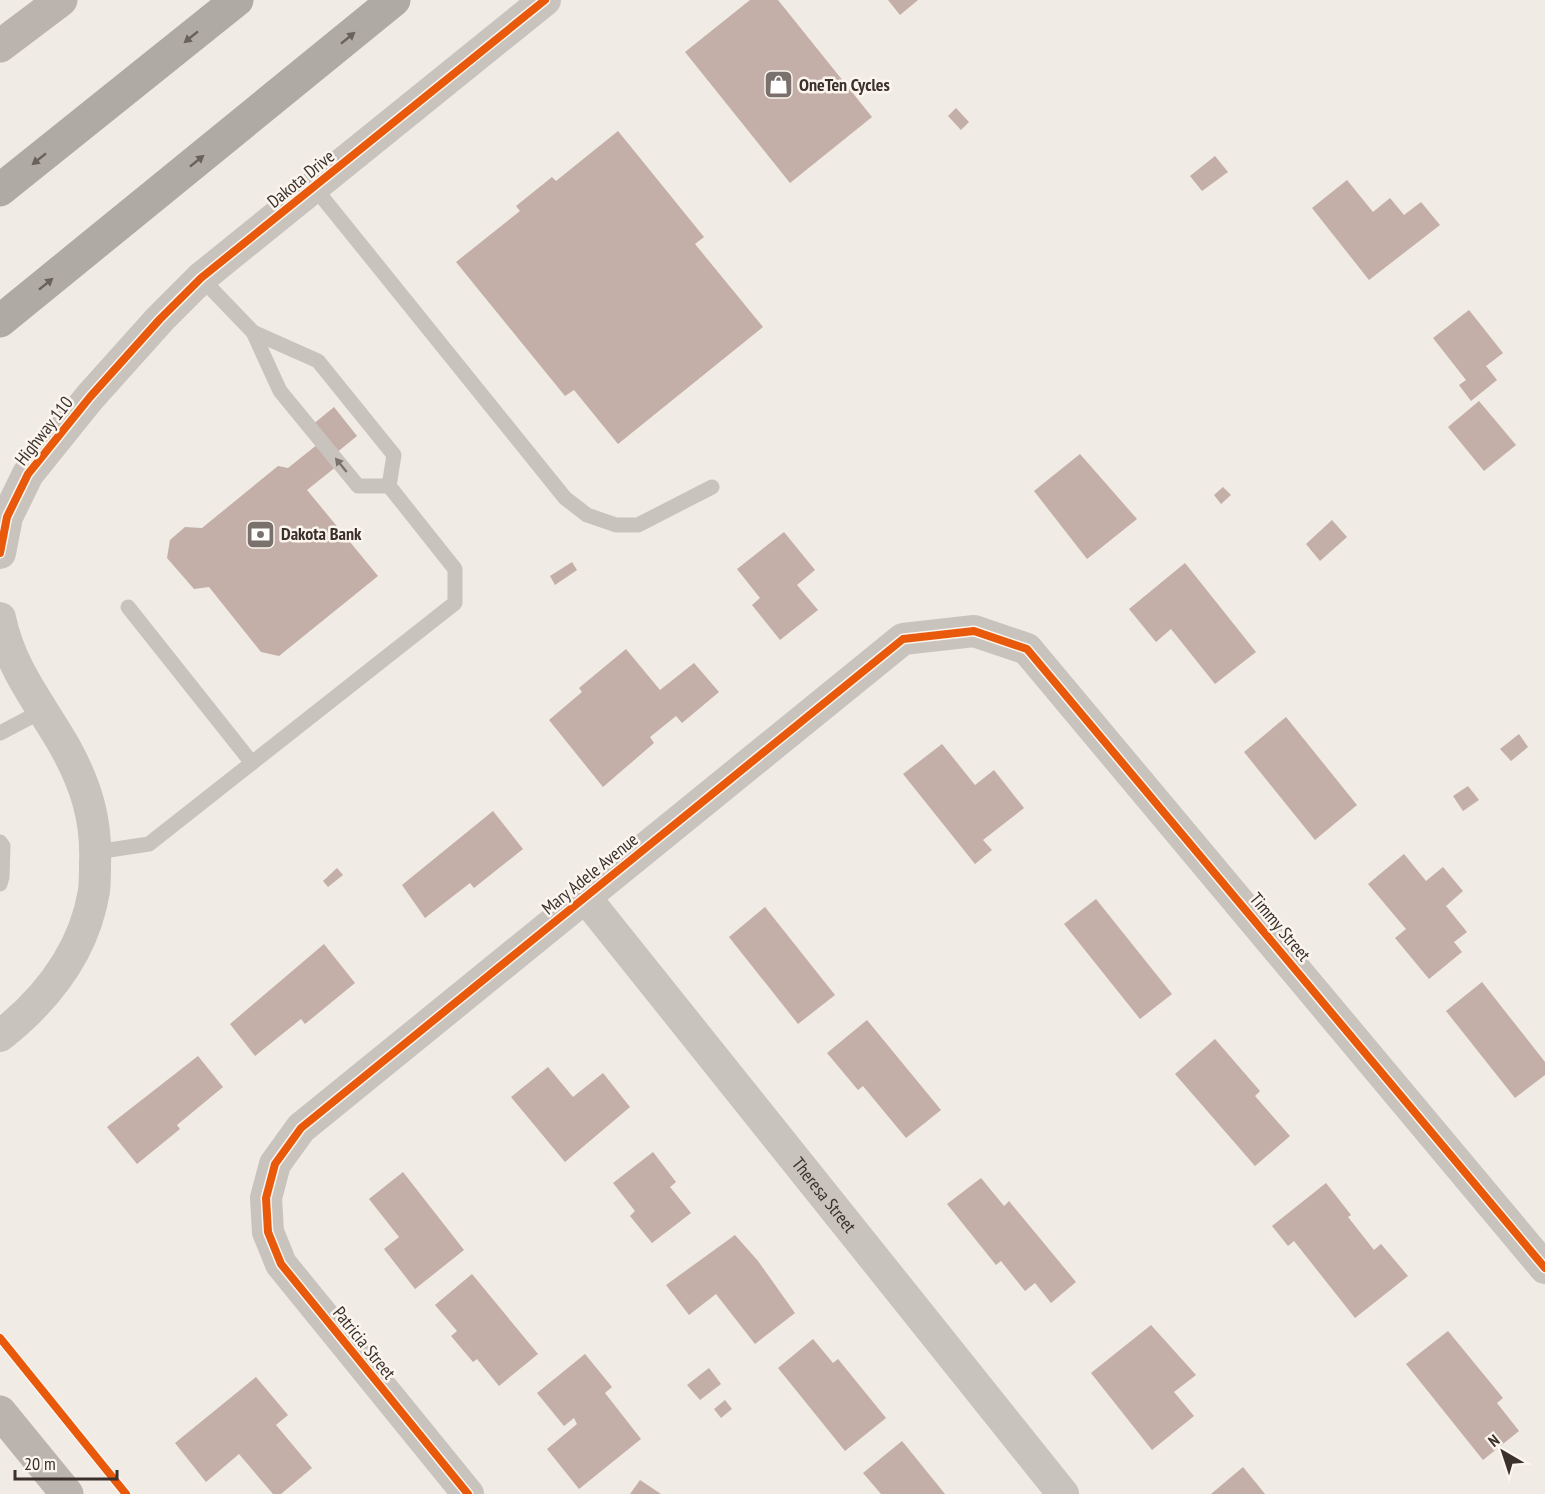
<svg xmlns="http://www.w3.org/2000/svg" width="1545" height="1494" font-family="'PT Sans Narrow',sans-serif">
<rect width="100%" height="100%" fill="#f0ebe5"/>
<g fill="#c3afa7">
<polygon points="750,0 778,0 872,117 790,183 685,52"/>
<polygon points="888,0 918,0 900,15"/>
<polygon points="956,108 969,122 961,130 948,116"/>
<polygon points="618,131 704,237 695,244 763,327 618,444 574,390 565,396 456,262 520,211 516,206 552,177 556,181"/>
<polygon points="1215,156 1228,172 1202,191 1190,176"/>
<polygon points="1347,180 1373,212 1390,198 1404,215 1421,202 1440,225 1369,280 1312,208"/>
<polygon points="1469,310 1503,353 1486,366 1497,380 1471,401 1459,385 1466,380 1433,338"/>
<polygon points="1479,401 1516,445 1484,471 1448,427"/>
<polygon points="334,407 357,436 330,458 337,466 307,490 378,576 279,656 261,652 209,587 194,589 167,558 170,540 185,527 202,528 278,466 288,468 318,444 306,430"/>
<polygon points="1080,454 1137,519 1087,559 1034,491"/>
<polygon points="1223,487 1231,495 1221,504 1214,495"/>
<polygon points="1332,520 1347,537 1320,561 1306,544"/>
<polygon points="784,532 815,570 797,585 818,610 780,640 752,605 760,598 737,569"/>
<polygon points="572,562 577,570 555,585 550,576"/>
<polygon points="1185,563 1256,652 1215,684 1171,629 1156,642 1129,609"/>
<polygon points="626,649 660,690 694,663 719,692 682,723 676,716 650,737 654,743 603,787 549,720 582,692 579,688"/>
<polygon points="1286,717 1357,805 1315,840 1244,752"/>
<polygon points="1519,734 1528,747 1511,761 1500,749"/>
<polygon points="942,744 975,785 994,770 1024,808 983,840 992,850 975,864 903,774"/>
<polygon points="1468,786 1479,800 1463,811 1453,796"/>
<polygon points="493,811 523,849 474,888 470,883 425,918 402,885"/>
<polygon points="1404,854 1426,881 1443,867 1463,891 1446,906 1467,932 1454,942 1462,952 1429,979 1395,938 1406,929 1368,884"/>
<polygon points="337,868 343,875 328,887 323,881"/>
<polygon points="1096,899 1172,994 1140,1019 1064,924"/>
<polygon points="765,907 835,995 798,1024 729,937"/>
<polygon points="324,944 355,983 305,1024 301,1019 255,1056 230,1024"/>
<polygon points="1482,982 1545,1062 1545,1075 1515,1098 1446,1011"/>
<polygon points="867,1020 941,1110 906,1138 863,1086 858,1090 827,1053"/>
<polygon points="1215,1039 1260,1091 1255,1096 1290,1136 1255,1166 1175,1074"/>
<polygon points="198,1056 223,1087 177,1125 180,1129 137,1164 107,1127"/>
<polygon points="548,1067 573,1097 603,1073 630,1107 565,1162 511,1097"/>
<polygon points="653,1152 676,1182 670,1187 691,1213 652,1243 630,1216 635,1211 613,1183"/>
<polygon points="403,1172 464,1250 415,1289 384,1249 399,1237 369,1199"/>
<polygon points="981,1178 1004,1206 1009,1201 1076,1282 1051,1303 1035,1283 1025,1291 1001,1261 996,1265 947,1204"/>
<polygon points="1326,1183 1351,1215 1348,1217 1374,1250 1381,1244 1408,1276 1355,1318 1294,1241 1288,1246 1272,1226"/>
<polygon points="735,1235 758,1261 795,1313 755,1344 716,1294 689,1315 666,1285"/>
<polygon points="472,1274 538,1354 499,1386 477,1359 473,1362 451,1336 457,1331 435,1305"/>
<polygon points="1151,1325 1196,1375 1174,1392 1194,1416 1152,1450 1091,1373"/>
<polygon points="1448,1331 1503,1398 1497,1403 1519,1431 1483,1460 1406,1364"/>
<polygon points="813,1339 833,1363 838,1359 886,1418 845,1451 778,1368"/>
<polygon points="585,1354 612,1387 605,1393 641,1439 579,1489 547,1449 577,1424 574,1418 564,1426 537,1393"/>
<polygon points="709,1368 721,1384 700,1400 687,1385"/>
<polygon points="256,1377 288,1415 276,1425 312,1468 281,1494 273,1494 239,1454 206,1482 175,1443"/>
<polygon points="725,1400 732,1409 721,1418 714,1409"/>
<polygon points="902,1441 945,1494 881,1494 863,1473"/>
<polygon points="1243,1467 1265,1494 1211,1494"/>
<polygon points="640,1480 661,1494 630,1494"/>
</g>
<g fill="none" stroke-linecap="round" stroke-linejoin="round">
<g stroke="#c9c3be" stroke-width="15">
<polyline points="314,187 565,498 587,515 616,525 638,525 712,487"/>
<polyline points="253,332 280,391 358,486 389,486"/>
<polyline points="128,607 252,763"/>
<polyline points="0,733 42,711"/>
<polyline points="0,842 3,846 2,877 0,884"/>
<polyline points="96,852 149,844 455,603 455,569 389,486 394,455 318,361 253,332 201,278"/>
</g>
<g stroke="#c9c3be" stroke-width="32">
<polyline points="0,553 7,517 28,474 90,397 160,319 201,278 545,0"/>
<path d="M0 618C11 670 40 703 65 747 86 785 97 820 95 864 95 873 95 883 94 891 84 952 47 999 0 1036"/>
<path id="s1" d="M585 897 1063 1494"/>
<polyline points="468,1494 281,1264 268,1232 266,1198 275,1164 301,1128 903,639 974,631 1027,649 1545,1268"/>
</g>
<g stroke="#bab3ae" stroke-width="33">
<polyline points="0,46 61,0"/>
<polyline points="0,1412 67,1494"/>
</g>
<g stroke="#afaaa4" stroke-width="33">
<polyline points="0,190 237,0"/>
<polyline points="0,321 394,0"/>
</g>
<defs>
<g id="cycleway">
<polyline points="0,553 7,517 28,474 90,397 160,319 201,278 545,0"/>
<polyline points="0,1338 126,1494"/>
<polyline points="468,1494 281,1264 268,1232 266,1198 275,1164 301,1128 903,639 974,631 1027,649 1545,1268"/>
</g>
</defs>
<use href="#cycleway" stroke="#fbf5ee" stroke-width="11"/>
<use href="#cycleway" stroke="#e8590c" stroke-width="8"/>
</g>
<defs><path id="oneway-solid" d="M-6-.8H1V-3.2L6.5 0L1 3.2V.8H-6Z" transform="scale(1.5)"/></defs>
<g fill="#69615b">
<use href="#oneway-solid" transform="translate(191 37) rotate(141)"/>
<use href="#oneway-solid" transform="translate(348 38) rotate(-39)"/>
<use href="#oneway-solid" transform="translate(39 159) rotate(141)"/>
<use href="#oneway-solid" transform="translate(197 161) rotate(-39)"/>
<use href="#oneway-solid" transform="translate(46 284) rotate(-39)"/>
</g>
<use fill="#7b726d" href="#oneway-solid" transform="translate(341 465) rotate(-129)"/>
<defs>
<symbol id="shop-square" viewBox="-11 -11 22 22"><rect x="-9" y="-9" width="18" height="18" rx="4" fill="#7a716c" stroke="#fbf5ee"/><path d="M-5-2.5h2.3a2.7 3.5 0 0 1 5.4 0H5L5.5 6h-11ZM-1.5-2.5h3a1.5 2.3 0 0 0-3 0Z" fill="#fff"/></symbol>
<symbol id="bank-square" viewBox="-11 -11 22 22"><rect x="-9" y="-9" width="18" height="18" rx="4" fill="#7a716c" stroke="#fbf5ee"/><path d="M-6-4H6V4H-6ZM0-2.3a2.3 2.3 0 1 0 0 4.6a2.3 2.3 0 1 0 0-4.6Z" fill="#fff"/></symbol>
</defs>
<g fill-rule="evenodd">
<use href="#shop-square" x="762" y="68" width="33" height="33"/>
<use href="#bank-square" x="244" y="518" width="33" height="33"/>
</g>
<g text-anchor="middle" stroke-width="5" stroke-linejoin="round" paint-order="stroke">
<g font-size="18" font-weight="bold" fill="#3b302b" stroke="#fbf5ee" text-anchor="start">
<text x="799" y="91">OneTen Cycles</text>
<text x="281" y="540">Dakota Bank</text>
</g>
<g font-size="18" fill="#3b302b" stroke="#fbf5ee">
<text transform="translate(301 179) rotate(-39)" y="6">Dakota Drive</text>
<text transform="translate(44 431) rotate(-52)" y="6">Highway 110</text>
<text transform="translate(590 874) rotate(-39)" y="6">Mary Adele Avenue</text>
<text transform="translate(1280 927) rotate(50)" y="6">Timmy Street</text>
<text dy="6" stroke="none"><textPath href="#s1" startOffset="382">Theresa Street</textPath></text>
<text transform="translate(364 1343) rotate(51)" y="6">Patricia Street</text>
</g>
</g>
<g transform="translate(1503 1452) rotate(321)" stroke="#fbf5ee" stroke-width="4.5" paint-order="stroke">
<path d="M0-4.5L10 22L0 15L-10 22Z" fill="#3b302b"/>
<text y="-9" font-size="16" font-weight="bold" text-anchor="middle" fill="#3b302b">N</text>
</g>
<path d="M15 1470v9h102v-9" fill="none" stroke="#3b302b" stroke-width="3"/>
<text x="24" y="1470" font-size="18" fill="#3b302b" stroke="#fbf5ee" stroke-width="4.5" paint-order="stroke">20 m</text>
</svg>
